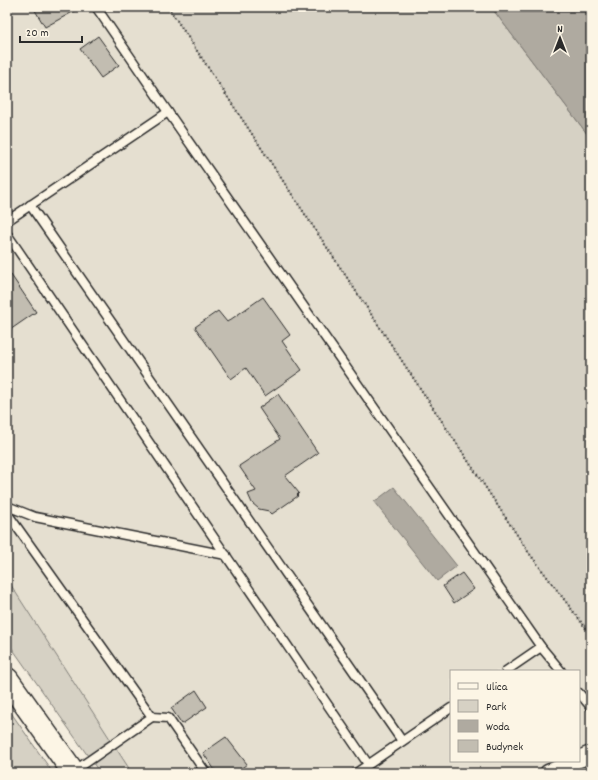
<svg xmlns="http://www.w3.org/2000/svg" width="598" height="780" font-family="Dekko,sans-serif">
<rect width="100%" height="100%" fill="#f4edde"/>
<filter id="ink" filterUnits="userSpaceOnUse"><feTurbulence type="fractalNoise" baseFrequency=".025" numOctaves="2"/><feDisplacementMap in="SourceGraphic" scale="8" xChannelSelector="R" yChannelSelector="G"/><feConvolveMatrix kernelMatrix="1 2 1 2 8 2 1 2 1" color-interpolation-filters="sRGB"/></filter>
<g filter="url(#ink)">
<path fill="#e5dfd0" fill-rule="evenodd" d="M7 7H168L529 553 591 635V773H132L7 579ZM451 671H579V761H451Z"/>
<g fill="#d6d1c4" stroke="#807e78">
<polygon points="168,7 491,7 591,139 591,635 529,553"/>
<polygon points="7,579 132,773 100,773 7,641"/>
<polygon points="7,707 53,773 7,773"/>
</g>
<g fill="#afaaa0" stroke="#7a7771">
<polygon points="491,7 591,7 591,139 494,11"/>
<polygon points="394,487 457,566 437,581 374,502"/>
</g>
<g fill="#c2bdb1" stroke="#2b2b2b">
<polygon points="33,7 82,7 45,27"/>
<polygon points="98,36 119,65 101,78 80,49"/>
<polygon points="7,269 36,312 7,332"/>
<polygon points="263,297 290,335 282,341 302,370 265,396 246,368 231,379 195,327 218,311 227,322"/>
<polygon points="278,394 318,453 285,476 299,493 297,495 298,496 272,514 269,511 259,509 252,503 248,494 256,491 239,466 280,439 259,408"/>
<polygon points="462,573 474,589 454,603 443,586"/>
<polygon points="196,690 207,707 182,724 171,708"/>
<polygon points="226,737 247,764 235,773 217,773 203,753"/>
</g>
<g fill="none" stroke-linecap="round" stroke-linejoin="round">
<defs>
<g id="lane">
<polyline points="96,7 168,112 541,647 561,671"/>
<polyline points="30,205 402,741"/>
<polyline points="7,221 168,112"/>
<polyline points="7,234 368,764"/>
<polyline points="7,506 35,517 226,555"/>
<polyline points="7,513 152,717 74,771"/>
<polyline points="506,671 541,647"/>
<polyline points="579,693 591,707"/>
<polyline points="152,717 168,718 206,773"/>
<polyline points="356,773 451,708"/>
</g>
<g id="street">
<polyline points="579,759 591,754"/>
<polyline points="548,773 575,761"/>
</g>
<polyline id="secondary" points="7,679 74,773"/>
</defs>
<use href="#lane" stroke="#2b2b2b" stroke-width="11"/>
<use href="#street" stroke="#2b2b2b" stroke-width="19"/>
<use href="#secondary" stroke="#2b2b2b" stroke-width="25"/>
<polyline stroke="#2b2b2b" stroke-width="2.5" stroke-dasharray="1 3" stroke-linecap="butt" points="168,7 529,553 591,635"/>
<use href="#lane" stroke="#fcf5e5" stroke-width="8"/>
<use href="#street" stroke="#fcf5e5" stroke-width="16"/>
<use href="#secondary" stroke="#fcf5e5" stroke-width="22"/>
</g>
</g>
<rect width="598" height="780" fill="none" stroke="#fcf5e5" stroke-width="24"/>
<rect x="12" y="12" width="574" height="756" fill="none" stroke="#2b2b2b" stroke-width="1.5" filter="url(#ink)"/>
<rect x="450" y="670" width="130" height="92" fill="#fcf5e5" stroke="#a8a49b"/>
<rect x="458" y="683" width="20" height="6" fill="#fcf5e5" stroke="#a8a49b"/>
<text x="486" y="690" font-size="12" fill="#2b2b2b">Ulica</text>
<rect x="458" y="700" width="20" height="12" fill="#d6d1c4" stroke="#a8a49b"/>
<text x="486" y="710" font-size="12" fill="#2b2b2b">Park</text>
<rect x="458" y="720" width="20" height="12" fill="#afaaa0" stroke="#a8a49b"/>
<text x="486" y="730" font-size="12" fill="#2b2b2b">Woda</text>
<rect x="458" y="740" width="20" height="12" fill="#c2bdb1" stroke="#a8a49b"/>
<text x="486" y="750" font-size="12" fill="#2b2b2b">Budynek</text>
<g transform="translate(560 38)" stroke="#fcf5e5" stroke-width="3" paint-order="stroke">
<path d="M0-3L7 15L0 10L-7 15Z" fill="#2b2b2b"/>
<text y="-6" font-size="11" font-weight="bold" text-anchor="middle" fill="#2b2b2b">N</text>
</g>
<path d="M20 36v6h62v-6" fill="none" stroke="#2b2b2b" stroke-width="2"/>
<text x="26" y="36" font-size="12" fill="#2b2b2b" stroke="#fcf5e5" stroke-width="3" paint-order="stroke">20 m</text>
</svg>
